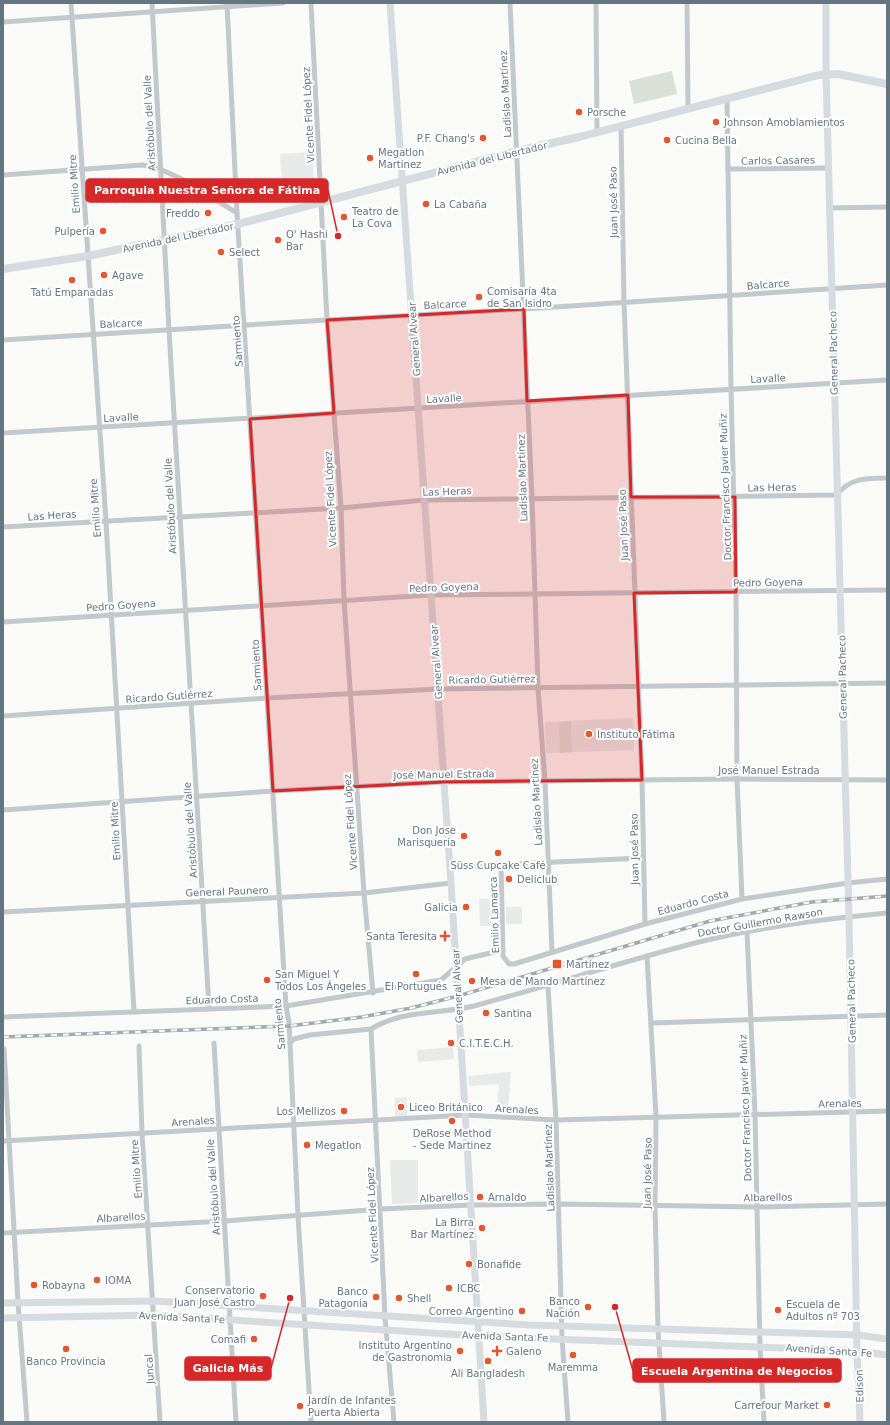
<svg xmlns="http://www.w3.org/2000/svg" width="890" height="1425" font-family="'DejaVu Sans',sans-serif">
<rect width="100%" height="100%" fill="#fafaf8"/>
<g fill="#e8e9e9">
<polygon points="312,152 315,193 283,195 280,154"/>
<polygon points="633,718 634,750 546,753 545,722"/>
<polygon points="479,899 498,899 499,926 480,926"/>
<rect x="506" y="907" width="16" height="17"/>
<polygon points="453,1047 454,1059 418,1062 417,1050"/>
<polygon points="511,1072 508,1108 497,1107 499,1084 469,1086 468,1076"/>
<polygon points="407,1097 407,1116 395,1117 395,1098"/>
<polygon points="390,1160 418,1160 418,1203 392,1204"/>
</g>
<g fill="#dadfd7">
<polygon points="672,71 677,94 634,104 629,81"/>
<polygon points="571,721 572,752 560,753 559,722"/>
</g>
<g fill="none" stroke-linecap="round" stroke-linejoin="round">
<g stroke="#c3c8cc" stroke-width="5">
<polyline points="71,3 106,521 134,1012"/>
<polyline points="152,3 169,330 209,1008"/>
<polyline points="227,3 237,213 286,1006 289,1022 298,1216 311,1422"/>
<polyline points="311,3 327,320 341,508 344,600 364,893 373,993"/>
<polyline points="510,3 532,498 538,688 545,782 552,952"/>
<polyline points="596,3 597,132"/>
<polyline points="687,3 688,108"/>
<polyline points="3,22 283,3"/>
<polyline points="727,98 731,389 736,592 737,779 742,899"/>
<polyline points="621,126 624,302 642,780 645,924"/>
<polyline points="728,169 829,168"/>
<path d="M3 175 142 165C172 168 211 198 237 213"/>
<polyline points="830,208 887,207"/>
<polyline points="3,340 327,320 524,309 887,285"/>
<polyline points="3,433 887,380"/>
<path d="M3 527 341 508 425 500 837 495C849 478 867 478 887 478"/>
<polyline points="3,622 431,595 887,590"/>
<polyline points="3,716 267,698 438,689 887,683"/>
<polyline points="3,810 273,791 444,782 737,779 887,780"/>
<polyline points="501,864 503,956 509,964 514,964 645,924 742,899 848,883 887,879"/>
<polyline points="450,867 642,858"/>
<polyline points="3,912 364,893 451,883"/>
<polyline points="747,932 755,1113 760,1347 764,1422"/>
<polyline points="647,956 656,1116 655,1205 658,1329 664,1422"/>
<polyline points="548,986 556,1120 562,1338 568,1422"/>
<polyline points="3,1017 286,1006 441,980 465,959 503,950"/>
<polyline points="652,1023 887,1015"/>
<polyline points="371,1029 385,1317 394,1422"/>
<polyline points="214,1043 236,1422"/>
<path d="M290 1043 294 1039 310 1035 371 1029C401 1010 441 1014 474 1006 548 986 621 962 695 943 757 927 823 919 887 913"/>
<polyline points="139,1046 142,1134 160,1422"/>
<polyline points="4,1049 18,1302 27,1422"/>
<polyline points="3,1141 466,1115 556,1120 887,1111"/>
<polyline points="3,1233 225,1221 381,1209 472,1205 559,1204 758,1207 887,1204"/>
</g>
<g stroke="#d6dbdf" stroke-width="7">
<polyline points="390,3 451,883 484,1422"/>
<polyline points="826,3 826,74 849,917 857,1351 860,1422"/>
<polyline points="3,1303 154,1301 529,1325 858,1335 887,1339"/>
<polyline points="3,1318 155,1315 478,1336 857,1351 887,1355"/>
</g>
<polyline stroke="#d6dbdf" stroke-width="8" points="3,269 88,256 238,224 517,151 579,137 819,75 838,74 887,84"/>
<defs>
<polyline id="rail" points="3,1037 289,1026 362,1017 411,1008 458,996 710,921 812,902 887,896"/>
</defs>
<use href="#rail" stroke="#a2aab0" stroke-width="3.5"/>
<use href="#rail" stroke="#fff" stroke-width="2" stroke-dasharray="6" stroke-linecap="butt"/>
</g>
<path fill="#d62828" fill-opacity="0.2" stroke="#d62828" stroke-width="3" stroke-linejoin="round" d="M524 309 527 401 628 395 631 497H735L736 592 634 593 642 780 444 782 273 791 250 419 334 413 327 320Z"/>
<g fill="#e4572e" stroke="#fff" stroke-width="1.5">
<circle cx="579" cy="112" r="4"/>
<circle cx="716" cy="122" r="4"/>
<circle cx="483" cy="138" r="4"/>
<circle cx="667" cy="140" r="4"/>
<circle cx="370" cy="158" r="4"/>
<circle cx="426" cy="204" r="4"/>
<circle cx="208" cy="213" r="4"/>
<circle cx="344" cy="217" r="4"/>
<circle cx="103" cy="231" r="4"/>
<circle cx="278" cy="240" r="4"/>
<circle cx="221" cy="252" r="4"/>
<circle cx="104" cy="275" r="4"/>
<circle cx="72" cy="280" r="4"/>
<circle cx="479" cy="297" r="4"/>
<circle cx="589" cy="734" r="4"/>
<circle cx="464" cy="836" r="4"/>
<circle cx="498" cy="853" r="4"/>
<circle cx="509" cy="879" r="4"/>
<circle cx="466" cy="907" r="4"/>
<path d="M443 930h4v4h4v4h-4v4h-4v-4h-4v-4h4z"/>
<rect x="552" y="959" width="10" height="10" rx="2"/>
<circle cx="416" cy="974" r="4"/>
<circle cx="267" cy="980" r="4"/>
<circle cx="472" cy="981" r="4"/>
<circle cx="486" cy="1013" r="4"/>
<circle cx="451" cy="1043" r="4"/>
<circle cx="401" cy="1107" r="4"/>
<circle cx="344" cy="1111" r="4"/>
<circle cx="452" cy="1121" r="4"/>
<circle cx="307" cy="1145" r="4"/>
<circle cx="480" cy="1197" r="4"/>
<circle cx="482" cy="1228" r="4"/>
<circle cx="469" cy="1264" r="4"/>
<circle cx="97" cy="1280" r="4"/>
<circle cx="34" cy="1285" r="4"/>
<circle cx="449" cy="1288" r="4"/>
<circle cx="263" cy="1296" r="4"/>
<circle cx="376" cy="1297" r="4"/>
<circle cx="399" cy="1298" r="4"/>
<circle cx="588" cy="1307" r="4"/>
<circle cx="778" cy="1310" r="4"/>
<circle cx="522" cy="1311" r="4"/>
<circle cx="254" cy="1339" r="4"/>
<circle cx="66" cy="1349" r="4"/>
<circle cx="460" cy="1351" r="4"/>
<path d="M495 1345h4v4h4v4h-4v4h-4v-4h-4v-4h4z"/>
<circle cx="573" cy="1355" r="4"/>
<circle cx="488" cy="1361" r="4"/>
<circle cx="827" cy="1405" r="4"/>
<circle cx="300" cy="1406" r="4"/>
</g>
<g text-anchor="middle" stroke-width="4" stroke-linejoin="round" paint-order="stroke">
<g font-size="10" fill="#657683" stroke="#fff">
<text transform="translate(505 94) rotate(-93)" y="4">Ladislao Martínez</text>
<text transform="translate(308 115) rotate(-93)" y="4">Vicente Fidel López</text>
<text transform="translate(149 123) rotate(-93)" y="4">Aristóbulo del Valle</text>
<text transform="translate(492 158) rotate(-14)" y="4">Avenida del Libertador</text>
<text transform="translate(778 160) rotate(-1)" y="4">Carlos Casares</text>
<text transform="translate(74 184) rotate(-94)" y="4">Emilio Mitre</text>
<text transform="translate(613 202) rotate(-91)" y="4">Juan José Paso</text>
<text transform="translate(178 237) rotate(-12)" y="4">Avenida del Libertador</text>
<text transform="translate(768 284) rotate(-5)" y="4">Balcarce</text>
<text transform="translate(445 304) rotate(-3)" y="4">Balcarce</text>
<text transform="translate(121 323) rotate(-3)" y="4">Balcarce</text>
<text transform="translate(414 339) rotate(-94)" y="4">General Alvear</text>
<text transform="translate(237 341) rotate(-94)" y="4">Sarmiento</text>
<text transform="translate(833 353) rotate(-91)" y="4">General Pacheco</text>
<text transform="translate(768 378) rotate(-3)" y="4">Lavalle</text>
<text transform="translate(444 398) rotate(-3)" y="4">Lavalle</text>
<text transform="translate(121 417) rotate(-3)" y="4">Lavalle</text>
<text transform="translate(522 478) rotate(-92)" y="4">Ladislao Martínez</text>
<text transform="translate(725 487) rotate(-92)" y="4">Doctor Francisco Javier Muñiz</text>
<text transform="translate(772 487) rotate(-1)" y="4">Las Heras</text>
<text transform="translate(447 491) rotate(-2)" y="4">Las Heras</text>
<text transform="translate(330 499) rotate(-93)" y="4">Vicente Fidel López</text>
<text transform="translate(170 506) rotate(-93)" y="4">Aristóbulo del Valle</text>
<text transform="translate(95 508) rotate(-94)" y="4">Emilio Mitre</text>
<text transform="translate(52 515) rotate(-4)" y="4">Las Heras</text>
<text transform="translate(623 525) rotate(-92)" y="4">Juan José Paso</text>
<text transform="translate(768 582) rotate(-1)" y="4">Pedro Goyena</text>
<text transform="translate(444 587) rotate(-2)" y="4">Pedro Goyena</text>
<text transform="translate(121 605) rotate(-4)" y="4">Pedro Goyena</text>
<text transform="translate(436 662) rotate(-94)" y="4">General Alvear</text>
<text transform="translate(256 665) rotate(-93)" y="4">Sarmiento</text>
<text transform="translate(842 677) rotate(-91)" y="4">General Pacheco</text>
<text transform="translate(492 679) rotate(-1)" y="4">Ricardo Gutiérrez</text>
<text transform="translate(169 696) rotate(-4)" y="4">Ricardo Gutiérrez</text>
<text x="769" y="774">José Manuel Estrada</text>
<text transform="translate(444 774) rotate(-1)" y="4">José Manuel Estrada</text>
<text transform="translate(536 802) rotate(-93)" y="4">Ladislao Martínez</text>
<text transform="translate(350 822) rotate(-94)" y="4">Vicente Fidel López</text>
<text transform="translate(190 830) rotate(-94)" y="4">Aristóbulo del Valle</text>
<text transform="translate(115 831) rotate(-93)" y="4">Emilio Mitre</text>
<text transform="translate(634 849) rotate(-91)" y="4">Juan José Paso</text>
<text transform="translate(227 891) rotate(-2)" y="4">General Paunero</text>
<text transform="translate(693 902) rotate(-15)" y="4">Eduardo Costa</text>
<text transform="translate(494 915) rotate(-92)" y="4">Emilio Lamarca</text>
<text transform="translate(760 922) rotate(-10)" y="4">Doctor Guillermo Rawson</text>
<text transform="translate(457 986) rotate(-93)" y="4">General Alvear</text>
<text transform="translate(222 999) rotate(-2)" y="4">Eduardo Costa</text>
<text transform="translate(851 1001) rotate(-91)" y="4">General Pacheco</text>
<text transform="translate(279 1024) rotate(-95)" y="4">Sarmiento</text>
<text transform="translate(840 1103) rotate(-1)" y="4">Arenales</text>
<text transform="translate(745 1108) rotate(-92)" y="4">Doctor Francisco Javier Muñiz</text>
<text transform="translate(517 1109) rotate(3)" y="4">Arenales</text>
<text transform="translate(193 1121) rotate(-4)" y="4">Arenales</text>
<text transform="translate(549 1168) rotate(-92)" y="4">Ladislao Martínez</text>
<text transform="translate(136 1169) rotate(-94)" y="4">Emilio Mitre</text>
<text transform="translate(647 1173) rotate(-89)" y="4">Juan José Paso</text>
<text transform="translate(213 1187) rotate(-94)" y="4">Aristóbulo del Valle</text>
<text transform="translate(444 1197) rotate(-3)" y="4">Albarellos</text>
<text transform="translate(768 1197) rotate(-1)" y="4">Albarellos</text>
<text transform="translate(372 1215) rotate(-93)" y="4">Vicente Fidel López</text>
<text transform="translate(121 1217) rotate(-3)" y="4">Albarellos</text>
<text transform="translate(182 1317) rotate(3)" y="4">Avenida Santa Fe</text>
<text transform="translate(505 1336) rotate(2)" y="4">Avenida Santa Fe</text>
<text transform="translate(829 1350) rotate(4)" y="4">Avenida Santa Fe</text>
<text transform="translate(149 1369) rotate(-93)" y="4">Juncal</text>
<text transform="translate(859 1386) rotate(-92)" y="4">Edison</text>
</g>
<g font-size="10" fill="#657683" stroke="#fff" text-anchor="start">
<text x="587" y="116">Porsche</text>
<text x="724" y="126">Johnson Amoblamientos</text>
<text x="475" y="142" text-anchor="end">P.F. Chang's</text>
<text x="675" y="144">Cucina Bella</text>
<text x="378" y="156">Megatlon<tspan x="378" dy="12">Martinez</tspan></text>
<text x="434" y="208">La Cabaña</text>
<text x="352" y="215">Teatro de<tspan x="352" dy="12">La Cova</tspan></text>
<text x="200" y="217" text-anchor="end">Freddo</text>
<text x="95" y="235" text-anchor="end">Pulpería</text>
<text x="286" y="238">O' Hashi<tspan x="286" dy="12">Bar</tspan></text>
<text x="229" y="256">Select</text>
<text x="112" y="279">Agave</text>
<text x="487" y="295">Comisaría 4ta<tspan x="487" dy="12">de San Isidro</tspan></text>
<text x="72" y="296" text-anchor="middle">Tatú Empanadas</text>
<text x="597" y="738">Instituto Fátima</text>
<text x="456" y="834" text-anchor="end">Don Jose<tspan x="456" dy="12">Marisqueria</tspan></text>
<text x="498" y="869" text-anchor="middle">Süss Cupcake Café</text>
<text x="517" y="883">Deliclub</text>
<text x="458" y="911" text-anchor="end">Galicia</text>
<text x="437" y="940" text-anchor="end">Santa Teresita</text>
<text x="566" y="968">Martínez</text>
<text x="275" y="978">San Miguel Y<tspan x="275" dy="12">Todos Los Ángeles</tspan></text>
<text x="480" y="985">Mesa de Mando Martínez</text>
<text x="416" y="990" text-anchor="middle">El Portugués</text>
<text x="494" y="1017">Santina</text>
<text x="459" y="1047">C.I.T.E.C.H.</text>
<text x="409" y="1111">Liceo Británico</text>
<text x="336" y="1115" text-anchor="end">Los Mellizos</text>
<text x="452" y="1137" text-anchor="middle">DeRose Method<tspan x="452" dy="12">- Sede Martinez</tspan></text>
<text x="315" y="1149">Megatlon</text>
<text x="488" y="1201">Arnaldo</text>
<text x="474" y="1226" text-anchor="end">La Birra<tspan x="474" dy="12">Bar Martínez</tspan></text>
<text x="477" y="1268">Bonafide</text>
<text x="105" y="1284">IOMA</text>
<text x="42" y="1289">Robayna</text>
<text x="457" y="1292">ICBC</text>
<text x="255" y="1294" text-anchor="end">Conservatorio<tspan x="255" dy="12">Juan José Castro</tspan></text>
<text x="368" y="1295" text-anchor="end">Banco<tspan x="368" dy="12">Patagonia</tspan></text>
<text x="407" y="1302">Shell</text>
<text x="580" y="1305" text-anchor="end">Banco<tspan x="580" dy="12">Nación</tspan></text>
<text x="786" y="1308">Escuela de<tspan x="786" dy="12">Adultos nº 703</tspan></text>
<text x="514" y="1315" text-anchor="end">Correo Argentino</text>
<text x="246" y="1343" text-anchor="end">Comafi</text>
<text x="452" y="1349" text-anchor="end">Instituto Argentino<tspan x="452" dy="12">de Gastronomia</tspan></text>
<text x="506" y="1355">Galeno</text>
<text x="66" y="1365" text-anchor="middle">Banco Provincia</text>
<text x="573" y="1371" text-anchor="middle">Maremma</text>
<text x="488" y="1377" text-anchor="middle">Ali Bangladesh</text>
<text x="308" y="1404">Jardín de Infantes<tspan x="308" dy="12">Puerta Abierta</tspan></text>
<text x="819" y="1409" text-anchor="end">Carrefour Market</text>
</g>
</g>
<path fill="none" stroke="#d62828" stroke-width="1.5" d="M338 236L328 190M290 1298L271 1368M615 1307L633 1371"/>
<g fill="#d62828" stroke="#fff" stroke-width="1.5">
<circle cx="338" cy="236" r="4"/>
<circle cx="290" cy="1298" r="4"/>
<circle cx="615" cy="1307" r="4"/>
</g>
<g fill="#d62828" stroke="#d62828" stroke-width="1.5">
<rect x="86" y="179" width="242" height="23" rx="4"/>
<rect x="185" y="1357" width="86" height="23" rx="4"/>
<rect x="633" y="1359" width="208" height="23" rx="4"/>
</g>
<g font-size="11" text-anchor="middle" font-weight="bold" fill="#fff">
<text x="207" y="194">Parroquia Nuestra Señora de Fátima</text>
<text x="228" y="1372">Galicia Más</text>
<text x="737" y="1375">Escuela Argentina de Negocios</text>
</g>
<rect width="890" height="1425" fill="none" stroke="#657683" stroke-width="8"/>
</svg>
